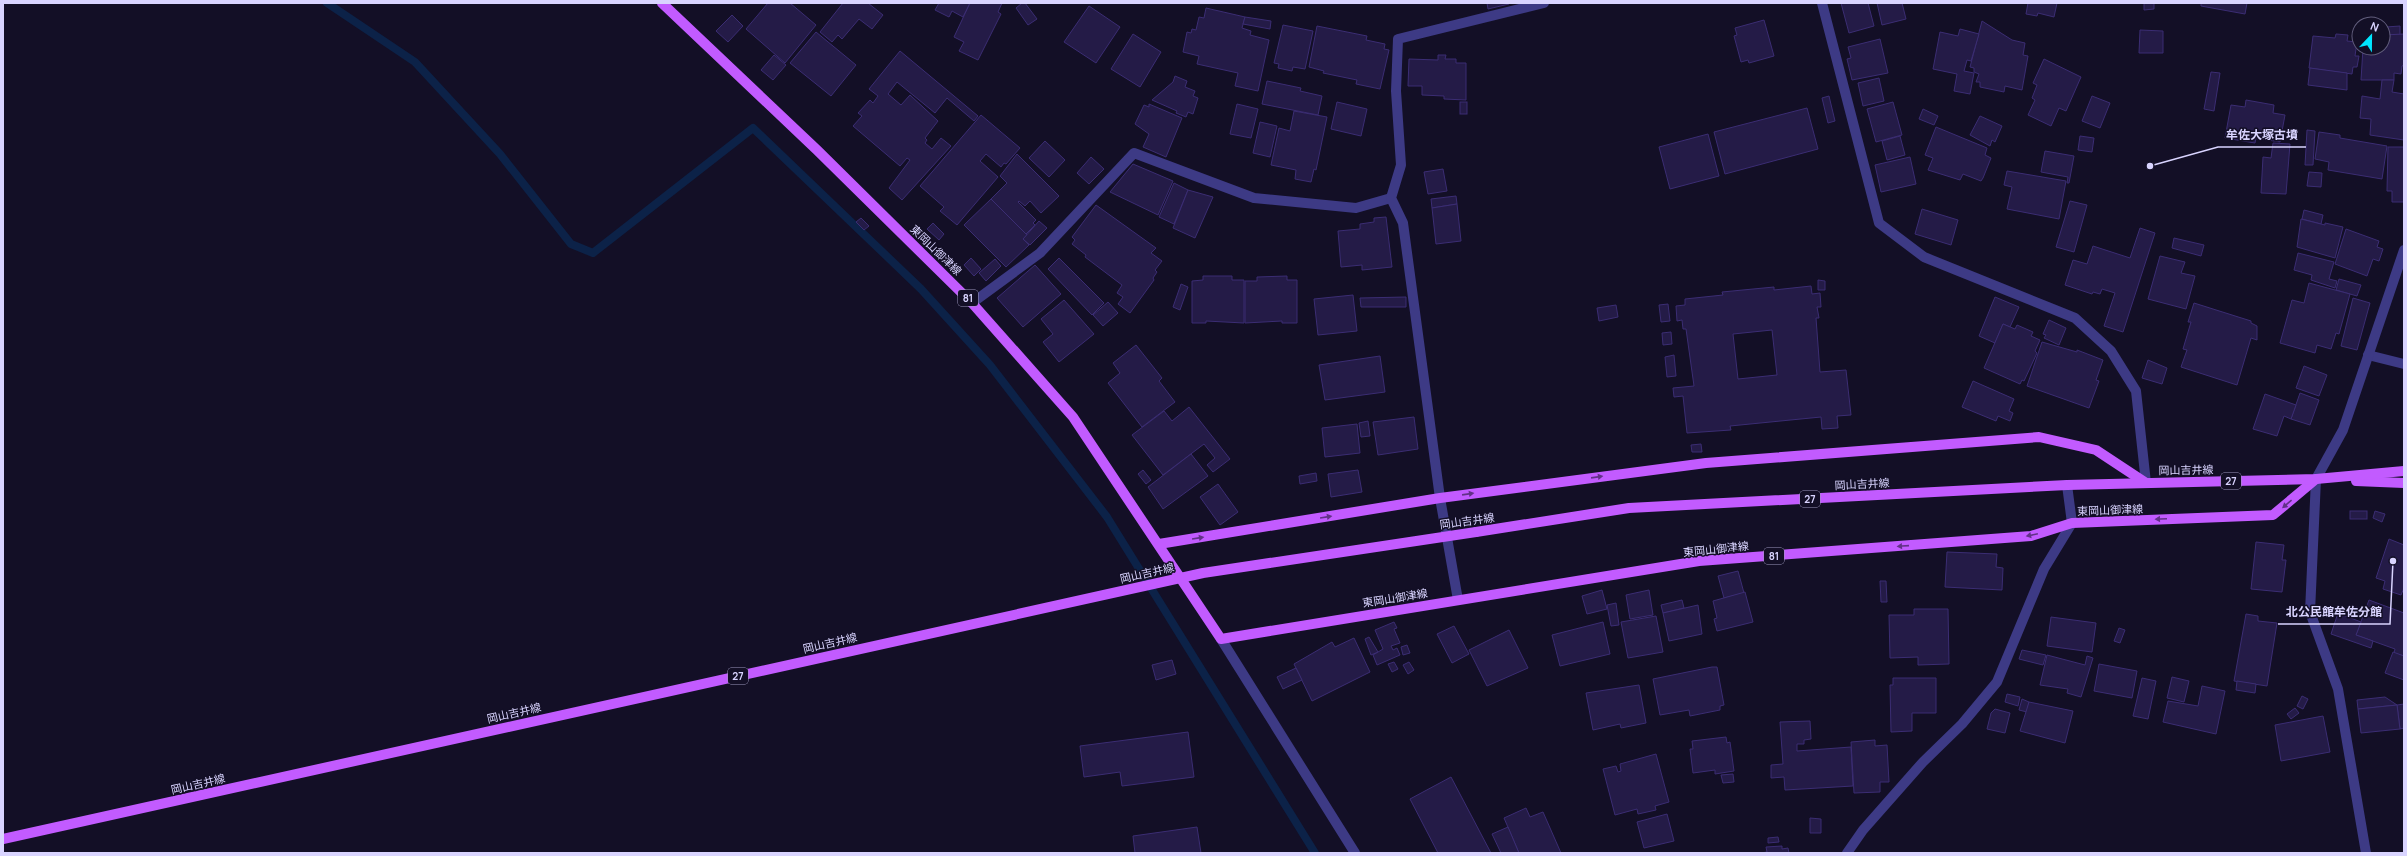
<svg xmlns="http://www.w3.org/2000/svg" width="2407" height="856" font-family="Manrope,'Noto Sans JP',sans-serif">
<rect width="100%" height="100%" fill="#130f26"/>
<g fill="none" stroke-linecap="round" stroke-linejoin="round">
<polyline stroke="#0c2248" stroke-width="8" points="327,3 415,62 500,154 571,244 593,253 753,128 921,289 990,365 1107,517 1315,853"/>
</g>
<g fill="#241b47" stroke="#3b2d73" fill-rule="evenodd">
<polygon points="768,3 790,3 816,25 785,63 746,29"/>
<polygon points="843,3 868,3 883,15 872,29 859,19 842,39 838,35 832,42 820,32"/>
<polygon points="939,3 970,3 963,17 952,11 949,17 935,10"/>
<polygon points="970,3 1002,3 998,12 1001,14 978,60 959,51 964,42 954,37"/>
<polygon points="1022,3 1025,3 1037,19 1028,25 1016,8"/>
<polygon points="1487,3 1509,3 1509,4 1488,9"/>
<polygon points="1841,3 1868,3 1874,26 1849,33"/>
<polygon points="1877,3 1902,3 1906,19 1882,25"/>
<polygon points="2028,3 2057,3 2054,17 2038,13 2037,16 2026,14"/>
<polygon points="2144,3 2154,3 2154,9 2144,10"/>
<polygon points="2201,3 2247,3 2245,14 2201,6"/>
<polygon points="1089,6 1120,27 1096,63 1064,42"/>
<polygon points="1206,8 1245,17 1242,28 1251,31 1250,35 1269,40 1258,91 1235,86 1238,73 1197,64 1199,56 1183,52 1187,32 1191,33 1192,29 1196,30 1199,17 1204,18"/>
<polygon points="732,15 743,26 728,42 716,31"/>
<polygon points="1245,17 1271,21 1270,29 1243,24"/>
<polygon points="1764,20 1774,56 1749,63 1748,60 1741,62 1734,36 1737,35 1735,28"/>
<polygon points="1982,21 2012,40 2025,43 2023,55 2028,56 2022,90 2005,86 2004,92 1980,87 1980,82 1976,82 1979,74 1974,72 1974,68 1970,67"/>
<polygon points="1283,25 1313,31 1305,69 1293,67 1292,71 1278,68 1279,64 1274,63"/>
<polygon points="1317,26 1367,36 1366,40 1385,44 1384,49 1389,50 1380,89 1356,84 1357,80 1323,73 1324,71 1309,67"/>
<polygon points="2400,26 2400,35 2387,35 2386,27"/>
<polygon points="1960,29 1979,34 1971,61 1967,60 1964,71 1974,73 1970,94 1954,91 1957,74 1933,69 1940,32 1958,36"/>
<polygon points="2140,30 2163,31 2163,53 2139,53"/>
<polygon points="816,32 856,65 831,96 790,63"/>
<polygon points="1133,34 1161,52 1140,87 1111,69"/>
<polygon points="2336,34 2348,35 2347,41 2357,42 2355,56 2359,56 2357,67 2353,67 2352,74 2309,68 2313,36 2335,38"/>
<polygon points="2404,34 2404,65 2402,66 2401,74 2394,73 2394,80 2361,80 2363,48 2383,48 2383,35"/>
<polygon points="1880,39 1888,73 1852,80 1847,59 1851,58 1848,47"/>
<polygon points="900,51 978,116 974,121 947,98 935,113 897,82 888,94 901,105 910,95 938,121 925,138 927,140 925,143 932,149 941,138 951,146 902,200 889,188 910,160 907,158 900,166 853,126 862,116 858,113 870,100 873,103 878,96 869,89"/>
<polygon points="774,55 786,65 773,80 761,70"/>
<polygon points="1438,55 1446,55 1445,59 1456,59 1456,63 1466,63 1466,100 1444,99 1444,96 1422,95 1422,86 1408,86 1409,59 1438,60"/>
<polygon points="2044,59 2081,77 2066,111 2059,108 2051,126 2028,115 2035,100 2032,98 2037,85 2033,83"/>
<polygon points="2310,68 2347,73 2347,90 2308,85"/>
<polygon points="2211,72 2220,73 2214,111 2204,109"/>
<polygon points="1175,76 1187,81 1185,87 1195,91 1193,96 1198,98 1193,114 1188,112 1186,117 1176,113 1177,111 1152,100 1173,82"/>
<polygon points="1879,78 1884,101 1863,106 1858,83"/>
<polygon points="2382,80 2394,80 2392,92 2404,94 2404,140 2370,135 2371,119 2360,118 2362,96 2380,99"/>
<polygon points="1267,81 1301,88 1300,91 1322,96 1318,115 1262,104"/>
<polygon points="1829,96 1835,121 1828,123 1822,98"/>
<polygon points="2092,96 2110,103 2100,128 2082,121"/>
<polygon points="2246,100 2274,105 2273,113 2285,115 2280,142 2256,138 2255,143 2225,138 2231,105 2245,107"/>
<polygon points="1337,102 1367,109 1361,136 1331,129"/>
<rect x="1460" y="102" width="7" height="12"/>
<polygon points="1893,102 1902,135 1876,142 1867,109"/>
<polygon points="1149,104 1182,118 1166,157 1143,147 1149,134 1135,124 1144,105 1149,107"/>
<polygon points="1237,104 1258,109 1251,138 1230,134"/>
<polygon points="1807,108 1818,149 1725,174 1714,132"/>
<polygon points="1923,109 1938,116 1934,125 1919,119"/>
<polygon points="1294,111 1327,117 1316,170 1314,169 1311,182 1295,179 1296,170 1271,165 1279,128 1290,131"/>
<polygon points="981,115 1020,148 1006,164 1004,163 1001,167 986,154 980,161 998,177 957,225 940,211 944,207 920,186"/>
<polygon points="1980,116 2002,126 1995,142 1992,140 1990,146 1970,135"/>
<polygon points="1260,122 1277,126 1270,157 1253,153"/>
<polygon points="1936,127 1987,148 1985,155 1991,158 1983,178 1981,181 1963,174 1960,180 1928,170 1933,158 1925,155"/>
<polygon points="2307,130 2315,131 2313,165 2305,165"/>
<polygon points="2319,132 2340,135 2340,138 2387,146 2382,179 2328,170 2329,162 2315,159"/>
<polygon points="1708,134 1719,176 1670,189 1659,147"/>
<polygon points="1900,136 1905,155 1887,160 1882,141"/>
<polygon points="2080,136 2094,138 2092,152 2078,150"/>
<polygon points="1045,141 1065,160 1049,177 1029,158"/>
<polygon points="2273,143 2290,144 2286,194 2261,193 2263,157 2271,158"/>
<polygon points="2388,147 2404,147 2404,202 2392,202 2392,191 2387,191"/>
<polygon points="2045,151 2074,156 2069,183 2067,183 2068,177 2041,172"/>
<polygon points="1017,154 1059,196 1041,213 1030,201 1025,206 1019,201 1018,202 1036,220 1033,223 1035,225 1026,234 991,199 1007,183 1000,176"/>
<polygon points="1091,157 1104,169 1089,184 1077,173"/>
<polygon points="1910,157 1916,184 1881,192 1875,165"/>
<polygon points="1133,164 1173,181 1158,215 1110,192"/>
<polygon points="1443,169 1447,191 1428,194 1424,172"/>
<polygon points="2007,171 2066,181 2059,219 2007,209 2012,187 2004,185"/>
<polygon points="2309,172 2322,173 2321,187 2307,186"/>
<polygon points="1174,183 1188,190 1174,224 1159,217"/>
<polygon points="1188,190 1213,197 1195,238 1173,228"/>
<polygon points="1456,196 1457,204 1432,208 1431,199"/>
<polygon points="991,199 1027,235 1023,239 1029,245 1006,267 964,225"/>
<polygon points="2070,201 2087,205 2074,252 2056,247"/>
<polygon points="1457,204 1461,241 1436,244 1432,208"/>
<polygon points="1096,205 1156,248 1151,253 1162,261 1155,270 1157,272 1153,278 1154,280 1130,313 1118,304 1123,297 1117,293 1122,285 1085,257 1086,255 1072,244 1075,240 1072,237"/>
<polygon points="1922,209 1958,220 1951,245 1915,234"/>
<polygon points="2304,210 2323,215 2321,224 2302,219"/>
<polygon points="1386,217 1392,267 1362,270 1362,265 1341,267 1338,231 1360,229 1360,224 1374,222 1374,218"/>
<polygon points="861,218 869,226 864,230 856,222"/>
<polygon points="2301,219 2325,225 2325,223 2343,227 2335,258 2297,247"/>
<polygon points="1039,221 1047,228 1030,245 1023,239"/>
<polygon points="933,223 944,234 939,240 927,229"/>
<polygon points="2140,228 2155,233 2123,332 2104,326 2115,293 2102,289 2100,294 2093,292 2092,294 2065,285 2073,260 2087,264 2093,246 2130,258"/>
<polygon points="2346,229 2379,241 2377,247 2383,249 2379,261 2373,259 2367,276 2335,264"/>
<polygon points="2174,238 2204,245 2201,256 2172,248"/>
<polygon points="2298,253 2334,262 2329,279 2337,281 2335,288 2311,280 2312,275 2294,270"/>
<polygon points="2160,256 2185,262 2181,273 2195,276 2186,309 2148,299"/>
<polygon points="971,258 981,269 974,276 964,265"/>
<polygon points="1059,258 1104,303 1092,315 1048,269"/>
<polygon points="995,259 1001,266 986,281 979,273"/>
<polygon points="1035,265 1061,294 1023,327 997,298"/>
<polygon points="1203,276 1232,276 1232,280 1244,280 1244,323 1206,321 1206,323 1192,323 1192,281 1203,280"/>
<polygon points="1287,276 1287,280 1297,280 1297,323 1282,323 1282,321 1245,323 1245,281 1257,281 1257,277"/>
<polygon points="2339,279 2361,285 2357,296 2336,290"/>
<polygon points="1818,280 1825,281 1825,290 1818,290"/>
<polygon points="2309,283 2350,294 2339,334 2336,333 2331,349 2317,345 2315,353 2280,343 2292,300 2304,303"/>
<polygon points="1181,284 1188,287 1180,310 1173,307"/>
<path d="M1811 286 1812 294 1820 293 1821 307H1817L1819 318H1816L1820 372 1846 370 1851 415 1837 416 1838 428 1822 429 1821 417 1730 426 1731 430 1687 433 1683 396 1674 397 1673 388 1694 386 1686 329H1683L1682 320 1677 321 1676 306 1685 305V299L1723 295 1722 292 1774 287V290ZM1772 330 1777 375 1738 379 1733 334Z"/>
<polygon points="1353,295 1357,331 1318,335 1314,299"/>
<polygon points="1406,297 1406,307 1361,307 1360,298"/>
<polygon points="1995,297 2019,307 2010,327 2003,324 1995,343 1979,336"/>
<polygon points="2353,298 2370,303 2357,350 2341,346"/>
<polygon points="1064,300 1094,334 1059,362 1043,342 1053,334 1041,319"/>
<polygon points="1108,302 1118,313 1103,326 1093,315"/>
<polygon points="2194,303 2251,321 2251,323 2257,326 2257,340 2251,338 2237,385 2181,367 2187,350 2183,349 2191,322 2188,322"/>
<polygon points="1668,304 1670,321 1661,322 1659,305"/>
<polygon points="1616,305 1618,317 1599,321 1597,308"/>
<polygon points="2049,320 2066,328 2059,345 2044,338 2046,335 2043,334"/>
<polygon points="2003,324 2015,329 2017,325 2033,332 2031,336 2040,340 2035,351 2037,353 2024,381 2022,380 2020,384 1984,368"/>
<polygon points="1671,332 1672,344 1663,345 1662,333"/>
<polygon points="2042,342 2077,352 2077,350 2103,360 2096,380 2099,381 2089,408 2027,386"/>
<polygon points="1136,345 1162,378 1159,381 1175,402 1142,427 1108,383 1120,373 1113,363"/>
<polygon points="1674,355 1676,376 1667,377 1665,357"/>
<polygon points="1380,356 1385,392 1325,400 1319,365"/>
<polygon points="2148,360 2167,368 2162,384 2142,378"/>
<polygon points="2304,366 2327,375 2319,396 2296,388"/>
<polygon points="1973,381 2014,399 2009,411 2013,413 2010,421 1998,416 1996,421 1962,407"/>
<polygon points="2300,393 2319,400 2310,425 2291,419"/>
<polygon points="2265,394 2296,405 2291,419 2284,416 2277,436 2253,429"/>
<polygon points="1189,407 1230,459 1213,472 1207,465 1215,458 1204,444 1163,475 1132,435 1164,411 1172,421"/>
<polygon points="1414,417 1418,449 1378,455 1373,422"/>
<polygon points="1368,421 1370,436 1361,437 1359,423"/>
<polygon points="1357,424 1360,453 1325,457 1322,428"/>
<polygon points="1701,444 1702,452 1692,452 1691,445"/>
<polygon points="1191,454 1208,476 1163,509 1148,487"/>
<polygon points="1143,470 1151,480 1146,484 1138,474"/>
<polygon points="1358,470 1362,492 1331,497 1328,474"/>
<polygon points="1316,473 1317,481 1300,484 1299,476"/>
<polygon points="1218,484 1238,512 1220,525 1200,497"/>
<rect x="2350" y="511" width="17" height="8"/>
<polygon points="2375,511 2385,514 2382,522 2373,518"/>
<polygon points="2389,539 2404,545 2404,588 2401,595 2383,589 2385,581 2376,578"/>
<polygon points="2256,542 2284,545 2282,560 2286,560 2282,592 2251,589"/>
<polygon points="1947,552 1997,554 1996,567 2003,568 2002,590 1945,587"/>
<polygon points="1738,571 1744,593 1724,598 1718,576"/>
<polygon points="1880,581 1886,581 1887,602 1881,602"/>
<polygon points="1602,590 1607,609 1587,614 1582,596"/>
<polygon points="1649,590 1653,615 1630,619 1626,595"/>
<polygon points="1745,592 1753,622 1717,631 1714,619 1717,618 1713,601"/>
<polygon points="1682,600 1684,608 1663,613 1661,605"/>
<polygon points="2369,600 2404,613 2404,656 2394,653 2395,649 2356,635"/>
<polygon points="1616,603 1619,625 1611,626 1607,605"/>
<polygon points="1698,605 1702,634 1669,641 1663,613"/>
<polygon points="2356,607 2363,609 2360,616 2354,614"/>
<polygon points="1914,609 1948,609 1949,664 1918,665 1918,657 1890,658 1889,615 1914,615"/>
<polygon points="2338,613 2361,622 2356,635 2373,641 2371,648 2331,634"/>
<polygon points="2246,614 2258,616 2258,621 2277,623 2267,686 2234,681"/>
<polygon points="1656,616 1663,652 1628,658 1621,622"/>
<polygon points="2051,617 2096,623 2092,652 2047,646"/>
<polygon points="1394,622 1397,628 1394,629 1400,643 1391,646 1393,650 1397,648 1400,655 1377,665 1373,655 1383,649 1375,630"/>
<polygon points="1603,622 1610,654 1560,666 1552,635"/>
<polygon points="1454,626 1469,654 1452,663 1437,634"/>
<polygon points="2119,628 2125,630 2120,643 2114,641"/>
<polygon points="1509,630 1528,668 1487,686 1469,650"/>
<polygon points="1369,637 1378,652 1371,655 1365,639"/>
<polygon points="1354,638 1370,672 1312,701 1294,664 1332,642 1335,647"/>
<polygon points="1407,645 1410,653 1403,655 1401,647"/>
<polygon points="2022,650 2046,655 2043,665 2019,659"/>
<polygon points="2393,652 2404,656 2404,680 2385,673"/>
<polygon points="2047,655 2085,665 2087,656 2093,658 2081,697 2067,693 2068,689 2040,685"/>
<polygon points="1172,660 1176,674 1156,680 1152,665"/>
<polygon points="1394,662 1398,669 1392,672 1388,664"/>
<polygon points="1409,662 1414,670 1408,674 1403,665"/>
<polygon points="2099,664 2137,671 2132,698 2094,691"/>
<polygon points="1712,667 1717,667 1724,705 1720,706 1720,710 1690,716 1689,710 1660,715 1653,679"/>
<polygon points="1296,668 1302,680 1283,689 1277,677"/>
<polygon points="2172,677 2189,681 2184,702 2167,698"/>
<polygon points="1893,678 1936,678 1936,713 1912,713 1912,731 1891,732 1890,685 1893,685"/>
<polygon points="2142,678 2156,681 2148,719 2133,716"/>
<polygon points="2237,681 2256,684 2255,693 2236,690"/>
<polygon points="1639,685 1646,723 1621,728 1620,724 1593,730 1586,693"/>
<polygon points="2202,686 2225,691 2216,734 2163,722 2168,701 2198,706"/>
<polygon points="2007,694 2020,697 2018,706 2005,702"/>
<polygon points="2302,696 2308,699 2303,709 2297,706"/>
<polygon points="2385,697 2397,705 2358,709 2357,700"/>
<polygon points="2022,699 2029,702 2027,712 2019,710"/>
<polygon points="2029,702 2073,711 2065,743 2020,731"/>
<polygon points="2404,704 2404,728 2400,729 2397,705"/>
<polygon points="2397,705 2400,729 2361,733 2358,709"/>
<polygon points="2295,708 2299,713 2291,719 2287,714"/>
<polygon points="1995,709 2010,713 2005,733 1987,729 1991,713"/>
<polygon points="2323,716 2330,752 2281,761 2275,725"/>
<polygon points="1810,721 1811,739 1804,740 1804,744 1797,744 1797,751 1851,747 1853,786 1785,790 1784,777 1771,778 1771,765 1783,764 1780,722"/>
<polygon points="1188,732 1194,777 1122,786 1120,772 1084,777 1080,746"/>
<polygon points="1726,737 1727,743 1730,742 1734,771 1715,774 1715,770 1693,773 1690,749 1693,749 1692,741"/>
<polygon points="1875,740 1875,746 1887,745 1889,782 1880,782 1880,792 1854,793 1851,742"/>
<polygon points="1656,754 1669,802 1655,806 1656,810 1638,814 1637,809 1615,815 1603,769 1616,766 1618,772 1621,771 1620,764"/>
<polygon points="1733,774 1734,782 1723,783 1721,775"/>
<polygon points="1451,777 1491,853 1438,853 1410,799"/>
<polygon points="1526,808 1530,817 1543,812 1561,853 1519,853 1504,818"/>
<polygon points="1667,814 1674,841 1644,848 1637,822"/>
<polygon points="1810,818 1821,819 1821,833 1810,833"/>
<polygon points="1197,827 1201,853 1135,853 1133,836"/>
<polygon points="1508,827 1519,853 1501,853 1492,834"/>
<polygon points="1778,837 1779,842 1768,843 1768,838"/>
<polygon points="1782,846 1782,849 1788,848 1789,853 1761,853 1767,852 1766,847"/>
</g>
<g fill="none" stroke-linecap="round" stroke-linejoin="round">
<g stroke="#3d3a85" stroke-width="10">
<polyline points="1822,3 1879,223 1924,257 2075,318 2111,351 2136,391 2146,483"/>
<polyline points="972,303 1040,253 1134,153 1254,198 1356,208 1391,198"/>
<polyline points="2368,355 2404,364"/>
<polyline points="1458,600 1440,498 1403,223 1391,198 1401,165 1396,91 1398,39 1544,3"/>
<polyline points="1847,853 1863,830 1923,762 1962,724 1997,682 2044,569 2072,523 2067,485"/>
<polyline points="2366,853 2338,689 2310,612 2316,479 2343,430 2404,250"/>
</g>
<polyline stroke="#3d3a85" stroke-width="10" points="1221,639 1355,853"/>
<g stroke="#c25bff" stroke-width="10">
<polyline points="662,3 817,150 972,303 1073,417 1221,639 1699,561 2031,536 2072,523 2273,515 2316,479"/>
<polyline points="2356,481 2404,483"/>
<polyline points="1476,532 1629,508 2067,485 2316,479 2404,471"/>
<polyline points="1159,544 1440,498 1706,463 2039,437 2096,450 2146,483"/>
</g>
<polyline stroke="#c25bff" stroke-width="10" points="3,839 1203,573 1476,532"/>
</g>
<defs><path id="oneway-solid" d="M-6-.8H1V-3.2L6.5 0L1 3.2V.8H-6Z"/></defs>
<g fill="#623188">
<use href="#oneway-solid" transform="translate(1597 477) rotate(-8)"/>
<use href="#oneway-solid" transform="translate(1468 494) rotate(-8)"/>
<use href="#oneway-solid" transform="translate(2287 504) rotate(140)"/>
<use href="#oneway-solid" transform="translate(1326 517) rotate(-9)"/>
<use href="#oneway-solid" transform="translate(2161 519) rotate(178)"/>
<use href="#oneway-solid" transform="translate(2032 535) rotate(168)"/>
<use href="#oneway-solid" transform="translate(1198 538) rotate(-9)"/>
<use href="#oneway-solid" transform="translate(1903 546) rotate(176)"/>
</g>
<g text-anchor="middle" stroke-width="3" stroke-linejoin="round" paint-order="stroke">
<g fill="#130f26" stroke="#9e99be" stroke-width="1">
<rect x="958" y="290" width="20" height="16" rx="3"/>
<rect x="2221" y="473" width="20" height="16" rx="3"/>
<rect x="1800" y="491" width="20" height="16" rx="3"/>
<rect x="1764" y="548" width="20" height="16" rx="3"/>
<rect x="728" y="668" width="20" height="16" rx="3"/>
</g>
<g font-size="10" font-weight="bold" fill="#d9d4ff">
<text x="968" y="302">81</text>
<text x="2231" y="485">27</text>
<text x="1810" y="503">27</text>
<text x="1774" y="560">81</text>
<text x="738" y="680">27</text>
</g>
<g font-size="11" fill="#d9d4ff" stroke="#130f26">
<text transform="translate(936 250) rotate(44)" y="4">東岡山御津線</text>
<text transform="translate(2186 470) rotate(-1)" y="4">岡山吉井線</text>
<text transform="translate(1862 484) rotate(-3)" y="4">岡山吉井線</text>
<text transform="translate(2110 510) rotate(-2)" y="4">東岡山御津線</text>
<text transform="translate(1467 521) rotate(-8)" y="4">岡山吉井線</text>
<text transform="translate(1716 549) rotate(-6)" y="4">東岡山御津線</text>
<text transform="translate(1147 573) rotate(-13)" y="4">岡山吉井線</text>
<text transform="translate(1395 598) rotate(-9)" y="4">東岡山御津線</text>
<text transform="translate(830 643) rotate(-13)" y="4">岡山吉井線</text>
<text transform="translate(514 713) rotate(-13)" y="4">岡山吉井線</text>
<text transform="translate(198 784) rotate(-13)" y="4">岡山吉井線</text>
</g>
</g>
<path fill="none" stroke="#d9d4ff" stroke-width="1.5" d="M2150 166L2218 147H2306M2393 561L2390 624H2278"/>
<g fill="#d9d4ff" stroke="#130f26" stroke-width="1.5">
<circle cx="2150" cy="166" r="4"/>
<circle cx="2393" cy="561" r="4"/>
</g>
<g font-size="12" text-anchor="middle" font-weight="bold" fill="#d9d4ff" stroke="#130f26" stroke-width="3" stroke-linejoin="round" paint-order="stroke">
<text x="2262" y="139">牟佐大塚古墳</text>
<text x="2334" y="616">北公民館牟佐分館</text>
</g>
<rect width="2407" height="856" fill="none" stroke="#d9d4ff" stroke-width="8"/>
<g transform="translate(2371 36) rotate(22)"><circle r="19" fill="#130f26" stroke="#625e7d"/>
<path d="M0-3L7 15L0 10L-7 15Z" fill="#00e5ff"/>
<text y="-6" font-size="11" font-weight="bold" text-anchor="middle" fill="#d9d4ff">N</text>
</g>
</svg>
